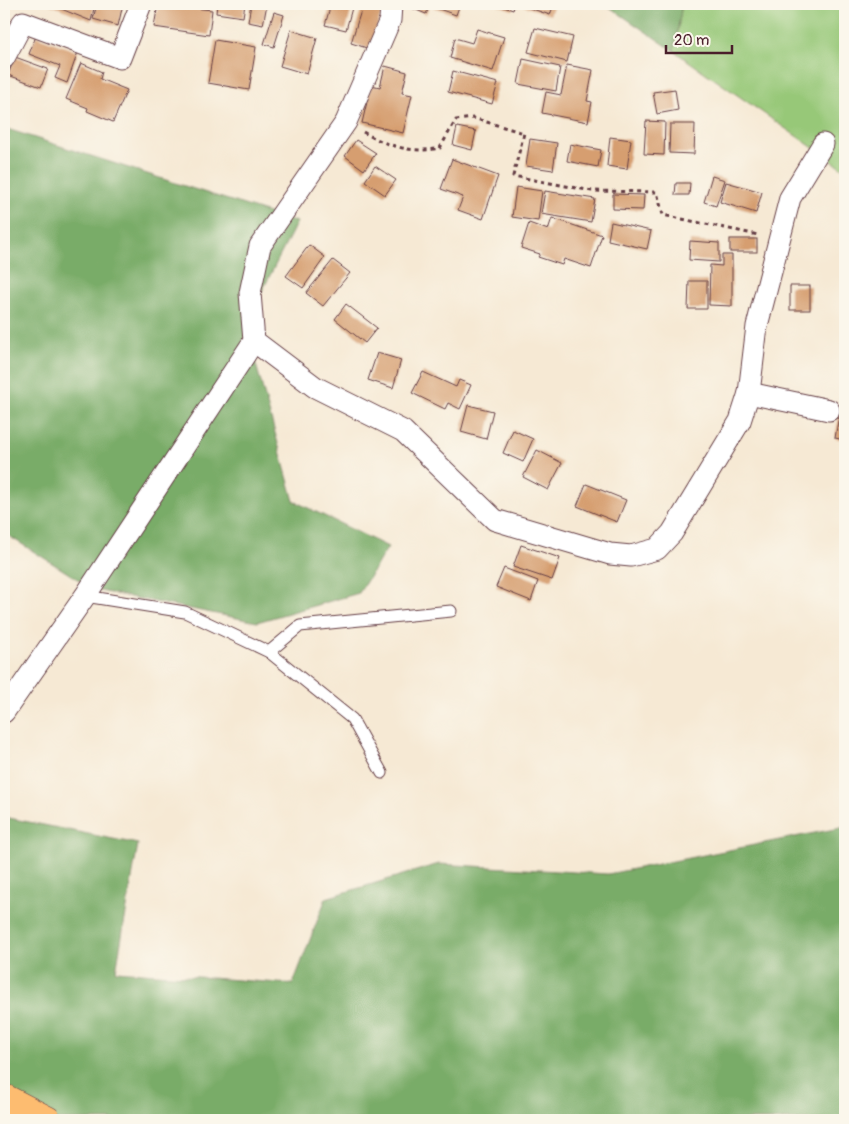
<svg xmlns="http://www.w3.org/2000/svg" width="849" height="1124" font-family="Pangolin,sans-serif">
<rect width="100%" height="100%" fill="#fbf7ec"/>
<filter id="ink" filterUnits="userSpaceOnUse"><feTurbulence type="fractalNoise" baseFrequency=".02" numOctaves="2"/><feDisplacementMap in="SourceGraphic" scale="10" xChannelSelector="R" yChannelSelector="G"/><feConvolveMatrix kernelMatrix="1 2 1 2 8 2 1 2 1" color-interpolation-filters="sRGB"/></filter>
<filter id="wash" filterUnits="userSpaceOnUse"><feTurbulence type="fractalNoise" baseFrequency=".0096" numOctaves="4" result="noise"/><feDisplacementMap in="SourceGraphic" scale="20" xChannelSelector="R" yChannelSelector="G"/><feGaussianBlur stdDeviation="1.12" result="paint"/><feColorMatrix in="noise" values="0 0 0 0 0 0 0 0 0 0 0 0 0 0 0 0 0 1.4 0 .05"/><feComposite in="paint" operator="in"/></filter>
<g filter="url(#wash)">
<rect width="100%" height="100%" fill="#f6e9d4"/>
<polygon fill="#97c878" stroke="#707452" points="682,4 845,4 845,170 674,51"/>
<g fill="#79ac68" stroke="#62664a">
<polygon points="605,4 682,4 674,51"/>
<polygon points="4,128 297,222 245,325 294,501 388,547 359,593 257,622 95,590 4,533"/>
<polygon points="4,817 138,844 116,971 293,984 326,898 439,864 608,874 845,827 845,1120 43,1120 4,1095"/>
</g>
<g id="blocks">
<g fill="#d69e70">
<polygon points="49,4 95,4 91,21"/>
<polygon points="97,4 123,4 118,26 93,19"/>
<polygon points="158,4 212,10 209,35 154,27"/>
<polygon points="217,4 245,4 243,17 216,13"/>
<polygon points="251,4 267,4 263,25 248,22"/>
<polygon points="331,4 353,4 346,30 325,25"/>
<polygon points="363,4 383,8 370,49 351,43"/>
<polygon points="402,4 431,4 426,14"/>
<polygon points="435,4 460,4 456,15 433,7"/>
<polygon points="495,4 515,4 513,10"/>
<polygon points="518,4 554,4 550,15"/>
<polygon points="274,12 284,15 274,47 264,44"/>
<polygon points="535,28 573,37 567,62 528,52"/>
<polygon points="477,29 504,37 493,71 450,58 455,38 472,43"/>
<polygon points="291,30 317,38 307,74 280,66"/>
<polygon points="36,36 78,52 67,83 55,78 60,66 29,54"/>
<polygon points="215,40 256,47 249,90 208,83"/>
<polygon points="15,57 48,69 41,87 8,75"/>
<polygon points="523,59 560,67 556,91 518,84"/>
<polygon points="81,63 102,72 100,79 127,90 113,122 87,111 88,108 66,99"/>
<polygon points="567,65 593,70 587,101 592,102 588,122 542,113 546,92 561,95"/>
<polygon points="385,66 407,72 402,93 412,95 403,133 362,123 371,85 380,87"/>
<polygon points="453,71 498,83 492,104 448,92"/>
<polygon points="675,89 678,110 657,114 653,92"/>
<polygon points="646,121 665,122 664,155 644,154"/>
<polygon points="670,124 695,124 694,154 669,153"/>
<polygon points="457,127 476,131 472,150 453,145"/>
<polygon points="610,137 631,140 627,169 607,166"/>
<polygon points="530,139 557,143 553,170 526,166"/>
<polygon points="356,140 376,153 364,170 345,156"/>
<polygon points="570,144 601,150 598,167 567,161"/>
<polygon points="452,159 498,176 483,219 458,210 463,197 441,189"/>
<polygon points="375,166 396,180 385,195 365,181"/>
<polygon points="712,176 725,180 716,206 704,202"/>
<polygon points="726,182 762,192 756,213 720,202"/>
<polygon points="676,183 690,183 689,195 675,195"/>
<polygon points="516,187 542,191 538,221 512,217"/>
<polygon points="545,191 595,199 591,222 541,214"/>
<polygon points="613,194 644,195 643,210 613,209"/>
<polygon points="552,218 602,235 591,268 564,259 562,265 538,257 540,254 521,248 529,223 548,230"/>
<polygon points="611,222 651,231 647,249 608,240"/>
<rect x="730" y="239" width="27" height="13"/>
<polygon points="690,241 719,243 719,262 689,260"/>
<polygon points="309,245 325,257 303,288 286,276"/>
<polygon points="722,255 732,255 732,306 709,305 710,265 722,266"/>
<polygon points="333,260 350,273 323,306 306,293"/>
<polygon points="689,281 707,281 707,309 688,309"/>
<rect x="790" y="286" width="20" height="24"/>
<polygon points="346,304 377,328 365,343 335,319"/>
<polygon points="377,353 401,360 393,388 368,380"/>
<polygon points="423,372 456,387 459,380 471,385 460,409 448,403 445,409 412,393"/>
<polygon points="468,405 493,411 486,439 461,432"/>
<polygon points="840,410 845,411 845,440 835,438"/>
<polygon points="513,430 533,439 523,462 503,453"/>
<polygon points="537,450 562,463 548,490 523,477"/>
<polygon points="586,484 626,500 617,522 577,506"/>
<polygon points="521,545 560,558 552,580 513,567"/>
<polygon points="504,568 538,581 531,601 496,587"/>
</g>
</g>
</g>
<g filter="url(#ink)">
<use href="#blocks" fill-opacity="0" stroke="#643d44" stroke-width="1"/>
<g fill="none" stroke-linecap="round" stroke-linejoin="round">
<defs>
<g id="lane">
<polyline points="85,596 185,612 269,652 352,719 382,773"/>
<polyline points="269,652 300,626 451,611"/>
</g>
<g id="street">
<polyline points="4,58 23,22 120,58 141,4"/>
<polyline points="254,341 315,387 403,431 495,520 610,554 631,556 657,549 672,533 740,421 749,393 757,326 790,198 823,144"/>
<polyline points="749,393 829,410"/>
<polyline points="4,712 85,596 254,341 250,293 260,246 346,122 390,20 391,5 389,4"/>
</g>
<polyline id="primary" points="4,1098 47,1120"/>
</defs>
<use href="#lane" stroke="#643d44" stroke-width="13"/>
<use href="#street" stroke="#643d44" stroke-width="23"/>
<use href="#primary" stroke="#643d44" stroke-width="29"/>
<path stroke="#643d44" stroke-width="3" stroke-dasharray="4 4" stroke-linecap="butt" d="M363 132C387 146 413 154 440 148L456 120 473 118 524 133 513 176 592 191 657 192 663 215 758 235"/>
<use href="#lane" stroke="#fff" stroke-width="11"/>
<use href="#street" stroke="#fff" stroke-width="21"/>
<use href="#primary" stroke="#fdbc6f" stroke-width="28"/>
</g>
</g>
<rect width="849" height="1124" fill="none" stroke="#fbf7ec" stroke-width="20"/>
<path d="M666 45v8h66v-8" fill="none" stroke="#4a1f2b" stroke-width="2.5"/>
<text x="674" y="45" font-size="15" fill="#4a1f2b" stroke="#fbf7ec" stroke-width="4" paint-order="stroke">20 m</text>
</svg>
